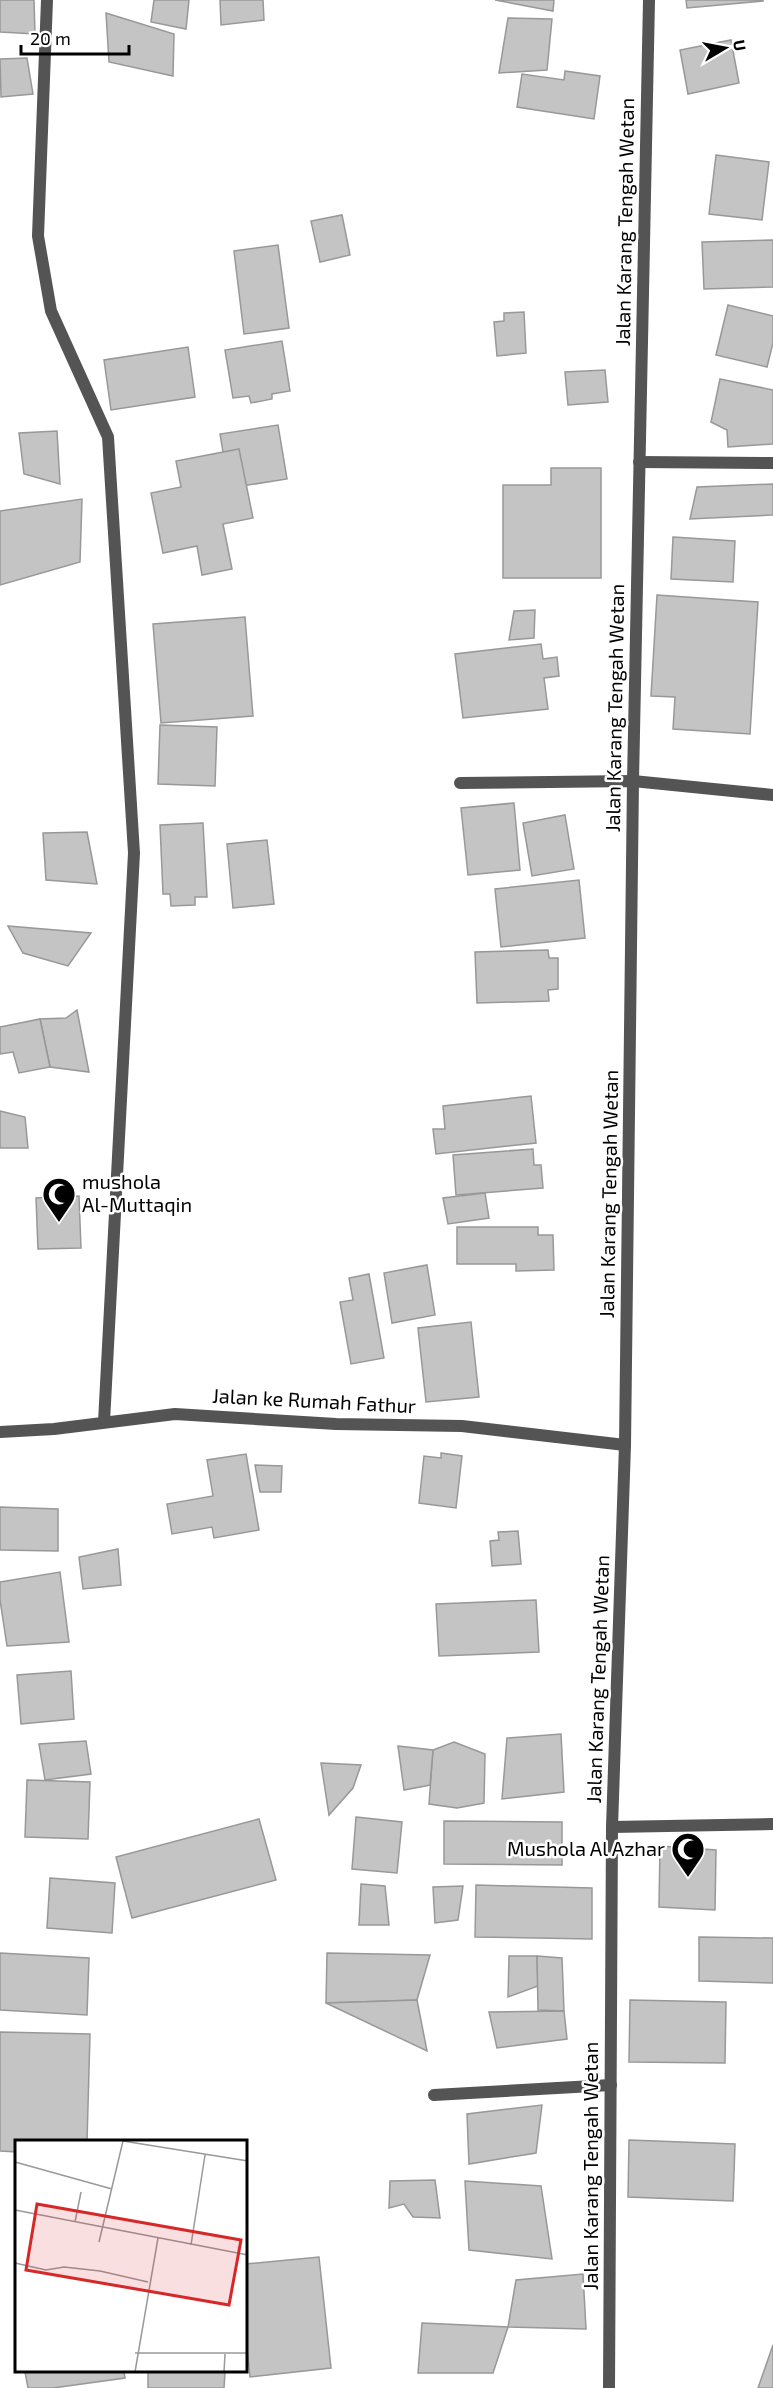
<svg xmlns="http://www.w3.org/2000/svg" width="773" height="2388" font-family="'Exo 2',sans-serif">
<rect width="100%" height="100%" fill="#fff"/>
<g fill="#c4c4c4" stroke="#989898" stroke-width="1.5">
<polygon points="0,0 34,0 35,34 0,32"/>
<polygon points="154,0 189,0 186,29 151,22"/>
<polygon points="220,0 263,0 264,20 221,25"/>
<polygon points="495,0 554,0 553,11"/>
<polygon points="686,0 763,0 763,1 687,8"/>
<polygon points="106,13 174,34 173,76 109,62"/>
<polygon points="508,18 552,19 547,70 499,73"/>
<polygon points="731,40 739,83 688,94 680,50"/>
<polygon points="27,58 33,94 1,97 0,59"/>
<polygon points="565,71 600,76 594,119 517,107 522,74 564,80"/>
<polygon points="716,155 769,162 762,220 709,214"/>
<polygon points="342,215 350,255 320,262 311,221"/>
<polygon points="773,240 773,287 704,289 702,242"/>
<polygon points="278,245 289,328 244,334 234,251"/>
<polygon points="728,305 773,316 773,343 767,367 716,355"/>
<polygon points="524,312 526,353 497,356 494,322 504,321 504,313"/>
<polygon points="282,341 290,391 272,394 272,399 251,403 249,396 233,398 225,350"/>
<polygon points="188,347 195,397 111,410 104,360"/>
<polygon points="605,370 608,402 568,405 565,372"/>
<polygon points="720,379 773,390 773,444 728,447 727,430 711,422"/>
<polygon points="278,425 287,479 229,488 220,434"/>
<polygon points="57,431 60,484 24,474 19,433"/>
<polygon points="239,449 253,518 223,524 232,569 202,575 197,546 163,553 151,493 181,487 176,461"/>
<polygon points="551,468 601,468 601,578 503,578 503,485 551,485"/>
<polygon points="773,484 773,515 690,519 697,487"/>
<polygon points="82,499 80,562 0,585 0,511"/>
<polygon points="673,537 735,541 733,582 671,579"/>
<polygon points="657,595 758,602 750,734 673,729 675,697 651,696"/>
<polygon points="535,610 534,638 509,640 514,611"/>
<polygon points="245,617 253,716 161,723 153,624"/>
<polygon points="541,644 543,659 557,657 559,676 544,678 548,709 463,718 455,654"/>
<polygon points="160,725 217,727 215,786 158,784"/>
<polygon points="514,803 520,870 468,875 461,808"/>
<polygon points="565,815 574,869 532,876 523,823"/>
<polygon points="203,823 207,897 195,897 195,905 171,906 170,894 163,894 160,825"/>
<polygon points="87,832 97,884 46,880 43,833"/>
<polygon points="267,840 274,904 233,908 227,844"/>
<polygon points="579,880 585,938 501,947 495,889"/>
<polygon points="8,926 91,933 68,966 23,953"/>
<polygon points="548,950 549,958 558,958 558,989 548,990 549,1001 477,1003 475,952"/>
<polygon points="77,1010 89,1072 50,1067 40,1019 66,1018"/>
<polygon points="40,1019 50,1067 19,1073 13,1052 0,1054 0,1027"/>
<polygon points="531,1096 536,1143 436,1154 433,1129 445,1129 443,1106"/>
<polygon points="0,1111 25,1117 28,1148 0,1148"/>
<polygon points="533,1149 534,1165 541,1165 543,1188 456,1195 453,1155"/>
<polygon points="485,1193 489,1218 448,1224 443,1198"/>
<polygon points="79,1196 81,1248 38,1249 36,1198"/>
<polygon points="457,1227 538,1227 538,1235 553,1235 554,1270 516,1271 516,1264 457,1264"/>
<polygon points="427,1265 435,1315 392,1323 384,1273"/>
<polygon points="369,1274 384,1358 351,1364 340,1302 353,1300 349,1278"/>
<polygon points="471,1322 479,1397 426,1402 418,1328"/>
<polygon points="441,1453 462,1456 456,1508 419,1503 424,1456 441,1458"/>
<polygon points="246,1454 259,1530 214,1538 212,1527 172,1534 167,1504 213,1496 207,1460"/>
<polygon points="255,1465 282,1466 281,1492 260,1492"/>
<polygon points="0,1507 58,1509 58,1551 0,1550"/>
<polygon points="518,1531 521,1564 492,1566 490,1541 499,1540 498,1532"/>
<polygon points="118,1549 121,1585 83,1589 79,1557"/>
<polygon points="60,1572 69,1642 7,1646 0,1600 0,1582"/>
<polygon points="536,1600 539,1652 439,1656 436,1604"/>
<polygon points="71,1671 74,1719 21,1724 17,1675"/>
<polygon points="561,1734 564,1792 502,1799 507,1738"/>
<polygon points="86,1741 91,1774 45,1780 39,1744"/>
<polygon points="454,1742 485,1754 484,1803 457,1808 429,1804 433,1750"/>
<polygon points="398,1746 433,1750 430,1785 404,1790"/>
<polygon points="321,1763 361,1765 353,1788 329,1815"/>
<polygon points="27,1780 90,1782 88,1839 25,1837"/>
<polygon points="356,1817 402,1822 397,1873 352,1869"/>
<polygon points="259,1819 276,1880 132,1918 116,1857"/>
<polygon points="444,1821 562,1822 562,1865 444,1864"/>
<polygon points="660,1846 716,1850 715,1910 659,1907"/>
<polygon points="50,1878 115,1883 112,1933 47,1928"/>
<polygon points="361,1884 385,1886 389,1925 359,1925"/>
<polygon points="476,1885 592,1888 592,1939 475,1937"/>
<polygon points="463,1886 458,1920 435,1923 433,1887"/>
<polygon points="699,1937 773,1938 773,1983 699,1981"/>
<polygon points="0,1953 89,1958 87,2015 0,2010"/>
<polygon points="327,1953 430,1955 417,2000 326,2003"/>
<polygon points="509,1956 537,1956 538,1986 508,1997"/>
<polygon points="537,1956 562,1958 564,2011 538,2010"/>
<polygon points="417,2000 427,2051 326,2003"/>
<polygon points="630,2000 726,2002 725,2063 629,2062"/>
<polygon points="564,2011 567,2039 497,2048 489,2012"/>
<polygon points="0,2032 90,2034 87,2142 16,2142 16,2152 0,2151"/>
<polygon points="542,2105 536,2153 469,2164 467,2114"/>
<polygon points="629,2140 735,2144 733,2201 628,2197"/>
<polygon points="435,2180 440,2218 413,2217 404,2204 389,2208 390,2181"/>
<polygon points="465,2181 541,2186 552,2259 469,2250"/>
<polygon points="319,2257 331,2368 250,2377 246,2337 246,2264"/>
<polygon points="583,2274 586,2329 508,2327 516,2280"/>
<polygon points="422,2323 508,2327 493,2373 418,2373"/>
<polygon points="773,2345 773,2388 758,2388"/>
<polygon points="25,2372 124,2372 125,2378 53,2388 28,2388"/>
<polygon points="148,2372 225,2372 224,2388 148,2388"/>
</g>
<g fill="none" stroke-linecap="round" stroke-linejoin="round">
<g stroke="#545454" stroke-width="12">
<polyline points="47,0 38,236 51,311 108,437 134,853 104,1422"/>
<polyline points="639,462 773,463"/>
<polyline points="460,783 633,781 773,795"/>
<polyline points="0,1432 54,1429 175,1414 336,1424 462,1426 625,1445"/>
<polyline points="612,1827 773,1824"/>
<polyline points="434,2095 611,2085"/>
<polyline points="609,2388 612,1827 625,1445 633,781 649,0"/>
</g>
</g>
<defs>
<symbol id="mosque-pin" viewBox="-11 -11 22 30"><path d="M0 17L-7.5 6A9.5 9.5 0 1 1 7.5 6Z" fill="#000" stroke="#fff"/><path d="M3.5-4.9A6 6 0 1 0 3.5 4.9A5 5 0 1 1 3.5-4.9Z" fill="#fff"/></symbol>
</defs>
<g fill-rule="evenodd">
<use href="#mosque-pin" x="40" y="1175" width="38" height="52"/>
<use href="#mosque-pin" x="669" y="1830" width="38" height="52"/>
</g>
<g text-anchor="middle" stroke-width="5" stroke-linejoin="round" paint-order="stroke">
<g font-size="20" fill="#000" stroke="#fff">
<text transform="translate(625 222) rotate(-89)" y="7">Jalan Karang Tengah Wetan</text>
<text transform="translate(615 708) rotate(-89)" y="7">Jalan Karang Tengah Wetan</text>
<text transform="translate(609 1194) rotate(-89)" y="7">Jalan Karang Tengah Wetan</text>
<text transform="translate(314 1401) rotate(3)" y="7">Jalan ke Rumah Fathur</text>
<text transform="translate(598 1679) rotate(-88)" y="7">Jalan Karang Tengah Wetan</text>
<text transform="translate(591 2166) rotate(-90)" y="7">Jalan Karang Tengah Wetan</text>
</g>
<g font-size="20" fill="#000" stroke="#fff" text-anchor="start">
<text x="82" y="1189">mushola<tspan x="82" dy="23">Al-Muttaqin</tspan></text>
<text x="665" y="1856" text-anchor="end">Mushola Al Azhar</text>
</g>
</g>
<g transform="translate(15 2140)">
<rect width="232" height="232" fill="#fff"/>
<path fill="none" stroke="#999" stroke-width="1.5" d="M108 1 233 21M0 22 97 49M0 70 233 115M60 82 66 52M84 102 108 1M176 105 190 15M0 123 31 130 49 127 85 131 133 142M120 213H233M120 232 143 98M209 232 210 214"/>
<path fill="#d62828" fill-opacity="0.15" stroke="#d62828" stroke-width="3" d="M22 64 226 100 214 165 11 130Z"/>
<rect width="232" height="232" fill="none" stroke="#000" stroke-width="3"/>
</g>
<g transform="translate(725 48) rotate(80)" stroke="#ffffff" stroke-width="4.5" paint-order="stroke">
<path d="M0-4.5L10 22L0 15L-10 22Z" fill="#000000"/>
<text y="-9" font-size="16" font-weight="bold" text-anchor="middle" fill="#000000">U</text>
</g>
<path d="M21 45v9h108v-9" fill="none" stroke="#000000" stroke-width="3"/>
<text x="30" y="45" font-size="18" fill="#000000" stroke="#ffffff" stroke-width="4.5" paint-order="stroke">20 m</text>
</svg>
